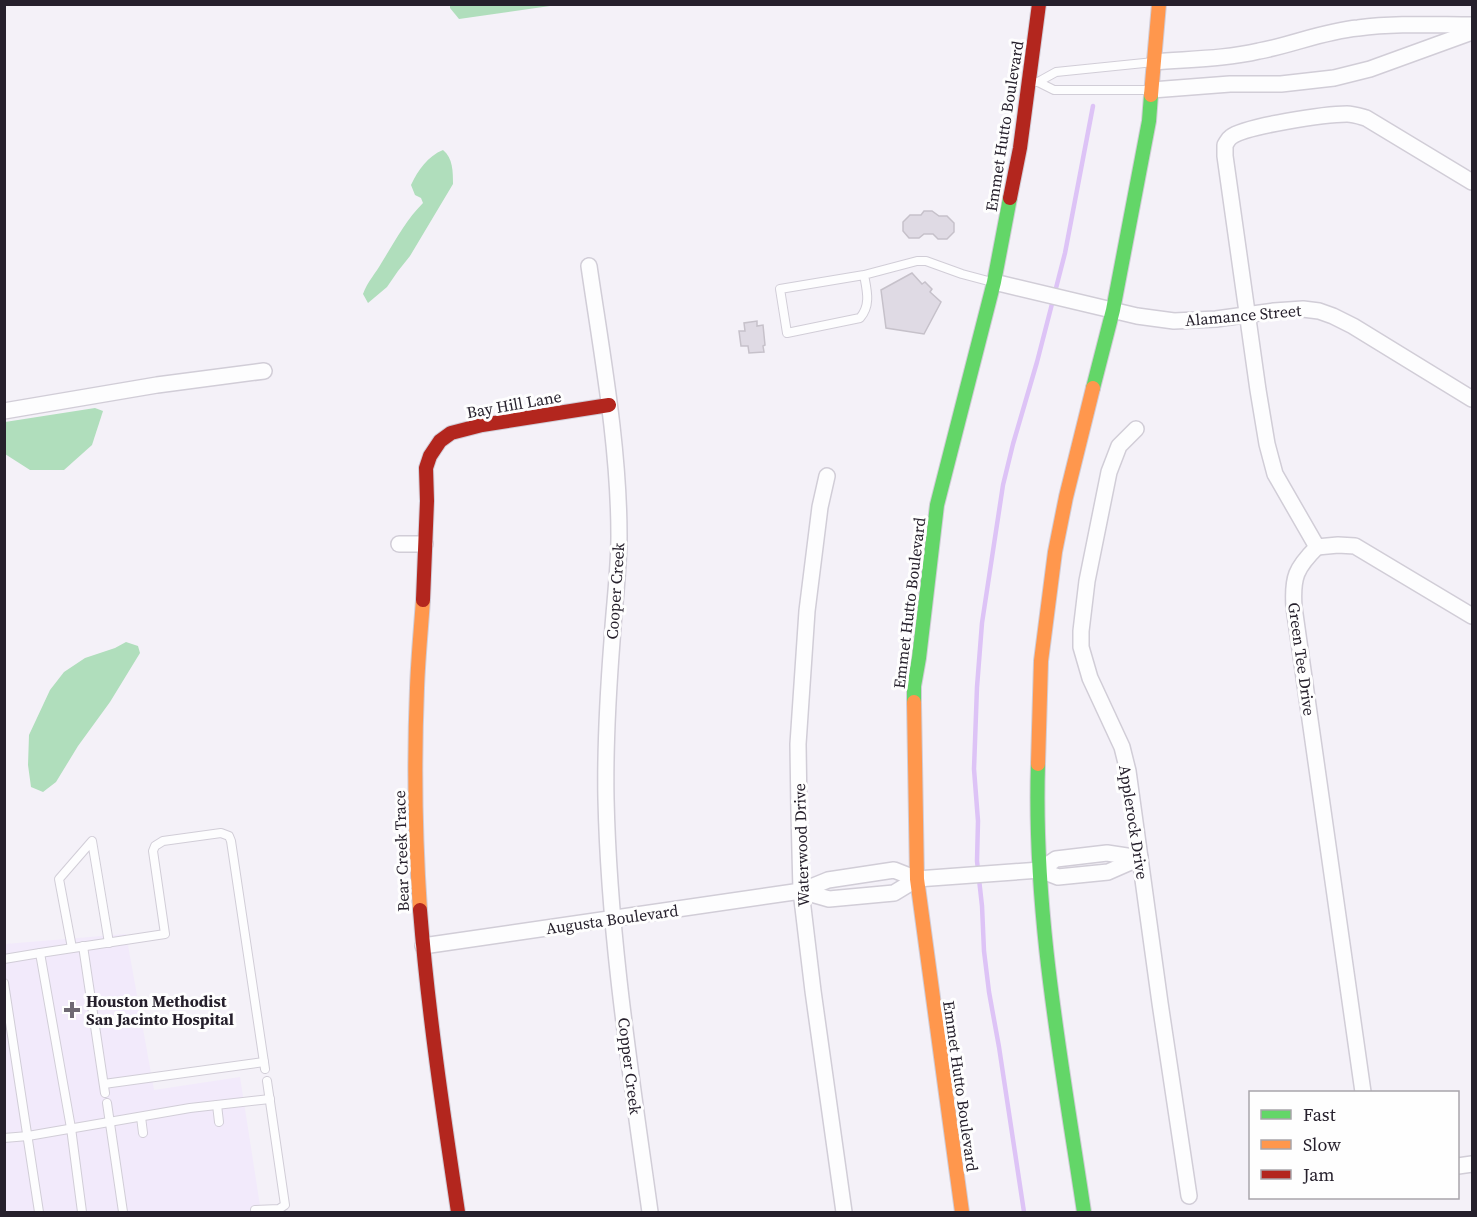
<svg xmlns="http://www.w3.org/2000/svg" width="1477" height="1217" font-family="'Source Serif 4',serif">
<rect width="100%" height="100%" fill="#f4f1f8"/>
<polygon fill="#f2eafb" points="126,934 154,1090 240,1077 261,1212 5,1212 5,944"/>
<g fill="#b0debc">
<polygon points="450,5 450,4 557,5 459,19 450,8"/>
<path d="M443 150C453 158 453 172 453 184L410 256 398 271 387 287 368 303 363 294C367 282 376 273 382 262 395 241 406 220 423 203L421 198 415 195 411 185C418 170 428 156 443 150Z"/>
<polygon points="95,408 103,411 92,445 64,470 30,470 5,454 5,422"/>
<polygon points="126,642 138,646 140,653 110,702 78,746 56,782 43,792 31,787 28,765 29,735 50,690 64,672 85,658 115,648"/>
</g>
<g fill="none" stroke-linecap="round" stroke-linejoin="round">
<g stroke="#ddc3f6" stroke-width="4.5">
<polyline points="1055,292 1065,253 1093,106"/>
<polyline points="1024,1212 999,1047 989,992 984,951 982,906 977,861 978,821 974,769 977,687 982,623 1003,485 1013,444 1037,362 1053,300"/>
</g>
</g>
<g fill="#dfdae4" stroke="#c6c1ca" stroke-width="1.5">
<polygon points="924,211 932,211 939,216 947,216 954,223 954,232 947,239 938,239 933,234 924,234 919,238 909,238 903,231 903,222 910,215 921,215"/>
<polygon points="912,273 922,284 925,282 932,289 930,292 941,302 924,334 886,328 881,290"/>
<polygon points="757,321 757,326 763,325 765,345 763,346 764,352 749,353 748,346 741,346 739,331 745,331 744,323"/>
</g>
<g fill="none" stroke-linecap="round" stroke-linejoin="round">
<defs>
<g id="lane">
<polyline points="1030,82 1038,82 1054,90 1152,90"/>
<polyline points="1038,82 1056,72 1154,62"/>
<path d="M864 275C867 291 871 305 860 318L787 333 780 289 864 275 917 261H926L962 274 992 282"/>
<polyline points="83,946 105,1093"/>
<polyline points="72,948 59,879 92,841 109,943"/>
<polyline points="40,953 165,934 153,851 155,846 163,841 221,833 229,836 231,841 265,1069"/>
<polyline points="4,959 40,953 71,1128 82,1212"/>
<polyline points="4,983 39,1212"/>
<polyline points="104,1084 264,1062"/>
<polyline points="107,1103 123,1212"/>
<polyline points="217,1105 219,1122"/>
<polyline points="141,1117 143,1133"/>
<polyline points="4,1138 28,1136 190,1108 270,1099"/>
<polyline points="255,1210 279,1209 285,1205 267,1081"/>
</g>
<g id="street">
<path d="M1154 62C1189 59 1225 59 1259 51 1292 45 1324 31 1358 28 1396 23 1434 25 1472 25"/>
<polyline points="1152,90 1230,84 1281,84 1334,78 1370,69 1472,32"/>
<path d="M589 266C602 355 619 446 619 536 619 571 614 606 612 641 608 693 605 747 606 799 609 938 631 1075 650 1212"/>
<polyline points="994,282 1137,316 1174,321 1216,319 1274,311 1303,309 1319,311 1333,316 1353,326 1472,399"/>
<polyline points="4,411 157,385 264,371"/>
<polyline points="1136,429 1119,446 1109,472 1087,581 1081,631 1081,647 1090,678 1122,747 1128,771 1160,1003 1189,1196"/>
<polyline points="827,476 820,507 807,611 798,744 799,812 801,891 813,991 844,1212"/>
<polyline points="399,544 425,544"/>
<path d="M1317 547 1275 474 1267 444 1258 390 1225 156V145C1227 142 1228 139 1231 137 1244 126 1327 114 1347 114 1353 114 1359 116 1366 118L1472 182"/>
<path d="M1317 547C1296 568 1292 577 1294 607L1363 1092"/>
<polyline points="1317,547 1338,545 1355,546 1472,616"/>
<polyline points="1040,870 1056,859 1107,853 1140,858"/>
<polyline points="801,891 829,899 894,893 917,879 1040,870 1058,877 1108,872 1140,858"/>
<polyline points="423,946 801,891 828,880 894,870 917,879"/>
<polyline points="1458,1166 1472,1164"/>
</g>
<g id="fast">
<polyline points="1093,388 1113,310 1149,121 1151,95"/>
<polyline points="914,702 914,686 919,658 937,505 994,282 1010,198"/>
<path d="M1038 764C1033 915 1062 1064 1084 1212"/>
</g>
<g id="slow">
<polyline points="1151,95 1159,4"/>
<polyline points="914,702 917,879 962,1212"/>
<polyline points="1038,764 1041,661 1055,552 1066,497 1093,388"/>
<path d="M420 910C415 836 414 762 417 688 418 659 421 629 423 600"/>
</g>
<g id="jam">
<polyline points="1010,198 1020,148 1039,4"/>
<polyline points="423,600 427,501 426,468 430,456 440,441 451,433 482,425 609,405"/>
<path d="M420 910C428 1011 443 1112 458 1212"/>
</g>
</defs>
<use href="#lane" stroke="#d1cdd7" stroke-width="10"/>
<use href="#street" stroke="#d1cdd7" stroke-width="18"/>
<use href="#fast" stroke="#d1cdd7" stroke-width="16"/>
<use href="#slow" stroke="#d1cdd7" stroke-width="16"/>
<use href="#jam" stroke="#d1cdd7" stroke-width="16"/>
<use href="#lane" stroke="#fdfdfe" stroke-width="8"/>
<use href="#street" stroke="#fdfdfe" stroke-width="15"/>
<use href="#fast" stroke="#63d668" stroke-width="14"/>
<use href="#slow" stroke="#ff974d" stroke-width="14"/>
<use href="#jam" stroke="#b3261e" stroke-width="14"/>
</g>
<path fill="#6e6973" stroke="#fefefe" stroke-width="2" d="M69 1001h6v6h6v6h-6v6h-6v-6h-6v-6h6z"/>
<g text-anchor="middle" stroke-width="6" stroke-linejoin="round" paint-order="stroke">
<g font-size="16" fill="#26202c" stroke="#fefefe">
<text transform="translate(1004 126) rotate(-81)" y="6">Emmet Hutto Boulevard</text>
<text transform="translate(1243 315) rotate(-5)" y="6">Alamance Street</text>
<text transform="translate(514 404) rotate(-10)" y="6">Bay Hill Lane</text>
<text transform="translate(615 591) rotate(-86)" y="6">Cooper Creek</text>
<text transform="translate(909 603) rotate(-83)" y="6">Emmet Hutto Boulevard</text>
<text transform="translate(1302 659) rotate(82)" y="6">Green Tee Drive</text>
<text transform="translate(1134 822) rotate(81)" y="6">Applerock Drive</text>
<text transform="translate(801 845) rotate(-92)" y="6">Waterwood Drive</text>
<text transform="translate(401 851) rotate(-92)" y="6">Bear Creek Trace</text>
<text transform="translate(612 919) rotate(-8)" y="6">Augusta Boulevard</text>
<text transform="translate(630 1066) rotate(83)" y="6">Copper Creek</text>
<text transform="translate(961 1086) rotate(82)" y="6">Emmet Hutto Boulevard</text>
</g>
<g font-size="16" font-weight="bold" fill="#26202c" stroke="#fefefe" text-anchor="start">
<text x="86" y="1007">Houston Methodist<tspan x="86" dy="18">San Jacinto Hospital</tspan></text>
</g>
</g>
<rect width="1477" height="1217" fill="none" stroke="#26202c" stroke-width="12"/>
<rect x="1249" y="1091" width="210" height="108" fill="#fefefe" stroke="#a8a5aa" stroke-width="1.5"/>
<rect x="1261" y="1110" width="30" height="9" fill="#63d668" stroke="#a8a5aa" stroke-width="1.5"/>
<text x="1303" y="1121" font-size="18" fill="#26202c">Fast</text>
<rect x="1261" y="1140" width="30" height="9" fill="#ff974d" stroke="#a8a5aa" stroke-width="1.5"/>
<text x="1303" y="1151" font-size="18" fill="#26202c">Slow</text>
<rect x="1261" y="1170" width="30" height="9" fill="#b3261e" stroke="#a8a5aa" stroke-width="1.5"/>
<text x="1303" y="1181" font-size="18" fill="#26202c">Jam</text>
</svg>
